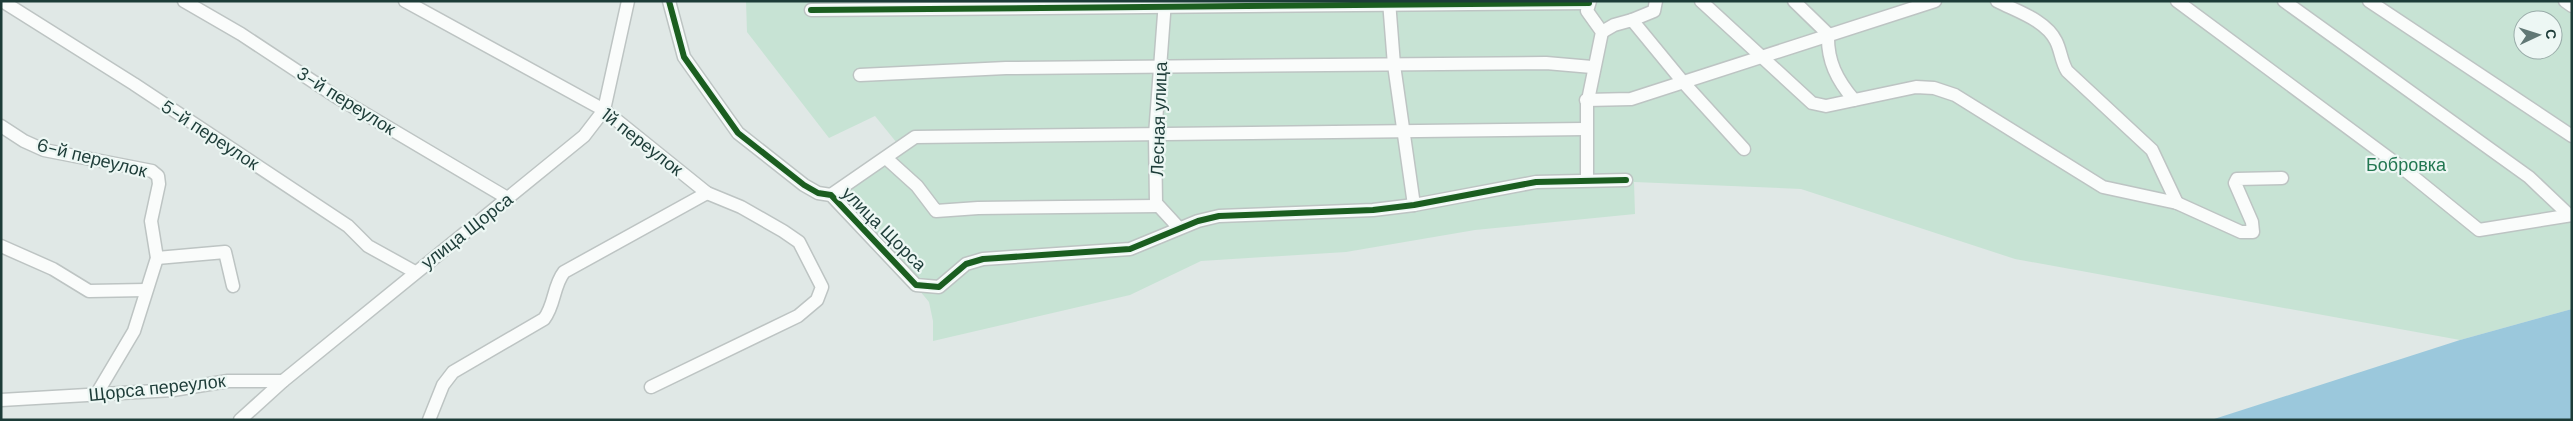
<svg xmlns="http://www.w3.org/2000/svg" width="2573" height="421" font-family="'DM Sans',sans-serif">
<rect width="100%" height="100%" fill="#e0e8e6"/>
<path fill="#c7e3d4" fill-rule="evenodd" d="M746 1H2572V309L2460 340 2015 259 1801 189 1634 182 1635 214 1475 230 1346 252 1201 261 1130 295 933 341V321L929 302 891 256 831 194 901 148 875 116 829 138 747 32ZM2523 20H2553V50H2523Z"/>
<polygon fill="#9bc8dc" points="2572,309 2572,420 2211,420 2460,340"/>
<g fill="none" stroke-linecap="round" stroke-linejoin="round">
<defs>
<g id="minor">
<polyline points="2,1 134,84 348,226 368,246 415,272"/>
<polyline points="184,1 241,34 335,96 509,199"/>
<polyline points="405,1 604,110 707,193 741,207 783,231 799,242 822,287 817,300 798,316 651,387"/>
<polyline points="669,1 684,57 738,133 804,185 818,193 831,195 916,285 939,287 966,264 983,259 1130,249 1198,221 1219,216 1373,210 1414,205 1536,182 1626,180"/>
<polyline points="1165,1 1155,135 1156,203 1179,228"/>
<polyline points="1389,1 1394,65 1414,205"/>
<polyline points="1701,1 1812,103 1826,106 1916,87 1934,88 1955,95 2103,187 2177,203 2241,232 2253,232 2252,222 2235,183 2237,179 2282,178"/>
<path d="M1794 1 1828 34C1827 61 1837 80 1854 100"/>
<path d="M1997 1C2016 11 2046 20 2056 41 2061 51 2061 61 2067 71L2152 150 2177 203"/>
<polyline points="2177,1 2405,170 2479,230 2572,215"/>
<polyline points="2284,1 2529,177 2569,215"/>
<polyline points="2369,1 2572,136"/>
<polyline points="2565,1 2572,6"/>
<polyline points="811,10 1589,3"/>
<polyline points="1632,20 1654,11 1656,1"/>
<polyline points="1602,32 1614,25 1632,20 1683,82 1744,149"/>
<polyline points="860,75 1006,68 1546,63 1592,67"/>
<polyline points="1586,100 1631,99 1935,1"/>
<polyline points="1,126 24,141 44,150 152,171 158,176 159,184 151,221 157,258 134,331 96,395"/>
<polyline points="886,158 917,186 936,211 978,208 1158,206"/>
<polyline points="1587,179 1587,105 1602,32 1587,11 1590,1"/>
<polyline points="831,195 915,137 1584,129"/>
<polyline points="1,246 53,269 89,291 146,290"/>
<polyline points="157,258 225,252 233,286"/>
<polyline points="1,400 173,390 228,381 283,381"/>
<polyline points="240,420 283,381 584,136 604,110 628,1"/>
<path d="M429 420 443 385 453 372 544 319C555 305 553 286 564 272L707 193"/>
</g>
</defs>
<use href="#minor" stroke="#bdc4c3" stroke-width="15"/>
<use href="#minor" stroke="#fafcfb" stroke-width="12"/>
<defs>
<g id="cycleway">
<polyline points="669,1 684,57 738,133 804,185 818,193 831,195 916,285 939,287 966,264 983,259 1130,249 1198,221 1219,216 1373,210 1414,205 1536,182 1626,180"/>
<polyline points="811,10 1589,3"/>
</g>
</defs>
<use href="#cycleway" stroke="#edf7f4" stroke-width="9"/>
<use href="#cycleway" stroke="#1b5e20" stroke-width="6"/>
</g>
<g text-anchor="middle" stroke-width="4.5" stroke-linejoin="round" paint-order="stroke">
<g font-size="18" fill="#1d3c38" stroke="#edf7f4">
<text transform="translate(346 101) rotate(32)" y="6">3-й переулок</text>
<text transform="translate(1159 119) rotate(-88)" y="6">Лесная улица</text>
<text transform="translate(210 135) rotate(33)" y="6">5-й переулок</text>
<text transform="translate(642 142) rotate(38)" y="6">1й переулок</text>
<text transform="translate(92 158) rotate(14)" y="6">6-й переулок</text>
<text transform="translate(884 229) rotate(45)" y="6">улица Щорса</text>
<text transform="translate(467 231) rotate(-38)" y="6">улица Щорса</text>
<text transform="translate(157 388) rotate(-6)" y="6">Щорса переулок</text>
</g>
<g font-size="18" fill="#227751" stroke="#edf7f4">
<text x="2406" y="171">Бобровка</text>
</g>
</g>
<rect width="2573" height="421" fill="none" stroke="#1d3c38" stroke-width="5"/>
<g transform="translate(2538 35) rotate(86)"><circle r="24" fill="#edf7f4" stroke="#9aaca9"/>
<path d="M0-4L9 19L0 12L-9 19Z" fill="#617875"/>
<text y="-8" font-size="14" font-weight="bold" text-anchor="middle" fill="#1d3c38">С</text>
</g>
</svg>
